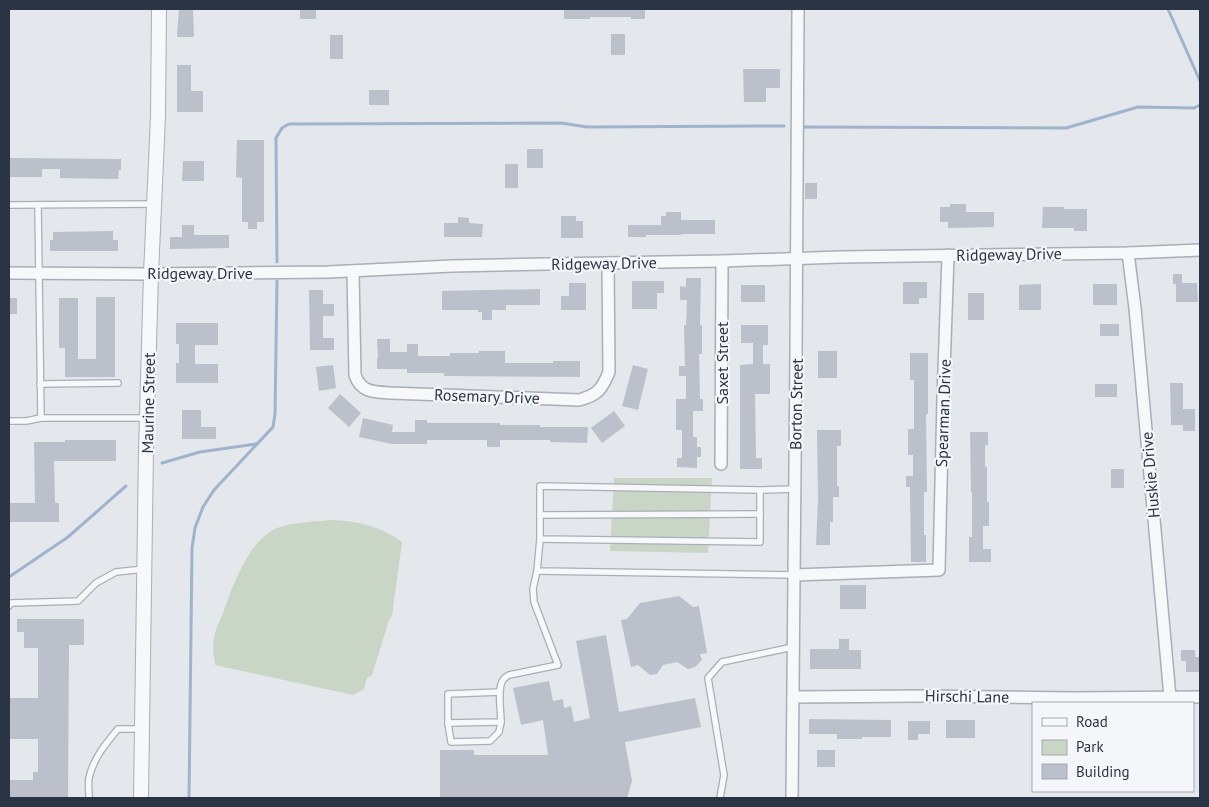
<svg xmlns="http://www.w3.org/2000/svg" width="1209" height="807" font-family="'PT Sans',sans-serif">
<rect width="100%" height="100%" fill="#e4e7ec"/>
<g fill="#c9d6c5">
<polygon points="614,478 712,478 708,553 610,551"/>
<path d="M331 520C357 521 381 526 402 542L392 616 389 620 372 675 367 678 364 689 353 695 215 665C214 656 212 646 214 638 215 630 220 620 223 613 232 587 247 546 271 531 287 522 313 522 331 520Z"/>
</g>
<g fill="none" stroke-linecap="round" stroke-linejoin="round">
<g stroke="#9fb4cc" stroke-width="3">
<polyline points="1168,9 1200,81"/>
<polyline points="803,127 1066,128 1138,107 1194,108 1200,105"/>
<polyline points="277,262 276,138 282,128 289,124 561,123 587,127 784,126"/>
<polyline points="162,463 200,452 256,444"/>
<polyline points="9,577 68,537 126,486"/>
<polyline points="189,798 192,548 195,528 203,507 214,490 273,427 275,414 277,281"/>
</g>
</g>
<g fill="#bbc0ca">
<polygon points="179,9 193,9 194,37 177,37"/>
<rect x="300" y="9" width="16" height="10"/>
<polygon points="564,9 645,9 645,19 631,19 631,17 590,17 590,19 564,19"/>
<rect x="611" y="34" width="14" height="21"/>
<rect x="330" y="35" width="13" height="24"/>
<polygon points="177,65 191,65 191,91 203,91 203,112 177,112"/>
<polygon points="743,69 780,69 780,88 766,88 766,102 744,102"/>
<rect x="369" y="90" width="20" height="15"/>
<polygon points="237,140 264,140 264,222 257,222 257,229 248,229 248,222 242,222 242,178 236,177"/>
<rect x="527" y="149" width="16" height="19"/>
<polygon points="9,158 121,159 121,170 119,170 118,179 60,178 60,169 42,169 42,177 9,177"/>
<polygon points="183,161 204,161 204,181 182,181"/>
<rect x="505" y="164" width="13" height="24"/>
<rect x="805" y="183" width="12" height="16"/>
<polygon points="950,204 966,204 966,212 994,212 994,227 948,228 948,222 940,222 940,207 950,207"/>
<polygon points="1043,207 1064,207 1064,209 1087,209 1087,231 1074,231 1074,228 1042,228"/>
<polygon points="666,212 681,212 681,220 715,220 715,234 681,234 681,235 646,235 646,237 628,237 628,225 661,225 661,216 666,216"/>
<polygon points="561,216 576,216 576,221 583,221 583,238 561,238"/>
<polygon points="458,217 469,218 469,223 483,224 482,237 444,237 444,223 458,223"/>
<polygon points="182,225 194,225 194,235 229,235 229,248 170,249 170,237 182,237"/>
<polygon points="113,231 113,240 118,240 118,251 50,251 50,240 53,240 53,232"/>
<polygon points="1173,274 1182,274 1182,283 1197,283 1198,302 1176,302 1176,284 1173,284"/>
<polygon points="686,278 701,278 700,325 702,325 702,354 699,354 700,399 703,399 703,411 693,411 693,437 697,437 697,447 701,447 701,457 697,457 697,468 677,467 677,458 682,458 682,430 676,430 676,399 686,399 686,376 679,376 679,366 685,366 684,325 686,325 687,300 680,300 680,286 686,287"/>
<polygon points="632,281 664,281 664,293 657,293 657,309 632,309"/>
<polygon points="903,282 927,282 927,298 919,298 919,304 903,304"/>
<polygon points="569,283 586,283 586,310 561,310 561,296 569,296"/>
<polygon points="1041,284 1041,310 1019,310 1019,285"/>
<rect x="1093" y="284" width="24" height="21"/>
<rect x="741" y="285" width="24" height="17"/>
<polygon points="540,289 540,305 506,305 506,310 492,310 492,320 482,320 482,312 478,312 478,310 442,310 442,291"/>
<polygon points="309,290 323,290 323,304 334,304 334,316 323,316 323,338 334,338 334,350 310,350"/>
<rect x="968" y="293" width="16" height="27"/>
<polygon points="96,297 115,297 115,377 65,377 65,348 59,348 59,298 78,298 78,359 96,359"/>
<rect x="9" y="298" width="8" height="16"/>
<polygon points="176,323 218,323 218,345 195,345 195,364 218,364 218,383 176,383 176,363 179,363 179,344 176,344"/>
<rect x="1100" y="324" width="19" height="12"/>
<polygon points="741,325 768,325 768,345 763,345 763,364 770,364 770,394 755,394 756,458 762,458 762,469 740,469 740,365 753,364 753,343 741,343"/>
<polygon points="377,339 390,339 390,352 407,352 407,344 418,344 418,356 450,356 450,353 479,353 479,351 505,351 505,363 553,363 553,361 580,361 580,377 444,376 444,373 407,373 407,369 377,369 377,359 378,358"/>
<rect x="818" y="351" width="19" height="27"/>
<polygon points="910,353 928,353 928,414 926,414 927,492 924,492 924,535 926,535 926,562 911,562 910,487 906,487 906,476 913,476 913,455 908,455 908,429 914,429 914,380 910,380"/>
<polygon points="333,365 336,388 319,391 316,367"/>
<polygon points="633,365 648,369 638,410 622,406"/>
<polygon points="1170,383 1183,383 1183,409 1195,409 1195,431 1183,431 1183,425 1171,425"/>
<rect x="1095" y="384" width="22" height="13"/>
<polygon points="340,394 361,413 349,427 328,408"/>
<polygon points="182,410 201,410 201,427 216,427 216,439 182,439"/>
<polygon points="614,411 625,426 602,443 591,428"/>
<polygon points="363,418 393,425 392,432 415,432 415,420 427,420 427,423 500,423 500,425 540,425 540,427 588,427 587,443 550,442 550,440 500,440 500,447 487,447 487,440 427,440 427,444 392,444 359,437"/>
<polygon points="817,430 841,430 841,446 837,446 837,486 839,486 839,497 833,497 833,522 830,522 830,545 816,545 818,501"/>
<polygon points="970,432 988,432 988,445 985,445 985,467 987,467 987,502 989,502 989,526 983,526 983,549 991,549 991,562 969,562 969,537 972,537 972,492 971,492"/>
<polygon points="65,440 116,440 116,461 54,461 55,503 59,503 59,522 9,522 9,503 35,503 34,442 65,442"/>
<rect x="1111" y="469" width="13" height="19"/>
<rect x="840" y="585" width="26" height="24"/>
<polygon points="679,596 693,607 699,606 707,653 700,654 702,660 695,667 688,669 677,662 663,665 657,674 650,675 638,665 631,667 621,620 627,619 640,603"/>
<polygon points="17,619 84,619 84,645 69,645 68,798 9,798 9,780 33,780 33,772 38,772 38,739 9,739 9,698 38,698 38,648 24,648 24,632 17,632"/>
<polygon points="606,635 619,712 695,698 701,727 625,742 632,781 627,798 440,798 440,750 474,750 474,755 548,755 543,720 521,725 513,688 549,681 553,701 563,699 564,708 571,706 574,722 590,718 576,641"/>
<polygon points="839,639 849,639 849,650 861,650 861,669 810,669 810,649 839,649"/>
<polygon points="1181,650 1195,650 1195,657 1200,657 1200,672 1186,672 1186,661 1181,661"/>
<polygon points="809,719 891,720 891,737 862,737 862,739 837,739 837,734 809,734"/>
<rect x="946" y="720" width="29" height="18"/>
<polygon points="908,721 930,721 930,734 918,734 918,740 908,740"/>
<rect x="817" y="750" width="18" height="17"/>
</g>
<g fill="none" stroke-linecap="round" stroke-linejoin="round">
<defs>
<g id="service">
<polyline points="9,205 154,204"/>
<polyline points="38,205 41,418"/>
<polyline points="40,384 118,383"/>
<polyline points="9,421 26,421 41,418 147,418"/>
<polyline points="760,490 540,486 540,539 760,542 760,490 795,489"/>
<polyline points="540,515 760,514"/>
<polyline points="540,539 537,571 794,575"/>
<polyline points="9,606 11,603 78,601 96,583 116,572 145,569"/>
<path d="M500 692 448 694V723L501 722C501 711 497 688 503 680 505 677 506 677 509 675L558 665 534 602 533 589 537 571"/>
<polyline points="448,723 451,742 490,741 499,732 501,722"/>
<path d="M89 798C89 792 88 784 89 778 93 759 106 743 118 729H141"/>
<polyline points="720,798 724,775 708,678 722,662 793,647"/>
</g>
<g id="minor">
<polyline points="1128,253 1135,308 1170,697"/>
<path d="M353 271 355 375C361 393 375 392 391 393L579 400C598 395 602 389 609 372L608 263"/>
<polyline points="9,273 151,274 328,272 452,266 546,264 722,261 840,257 1128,253 1200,250"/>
<polyline points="721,464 722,261"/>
<polyline points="794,575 939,570 943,399 948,255"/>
<polyline points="793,697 922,696 1073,698 1200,697"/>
<polyline points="792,798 796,356 798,9"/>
</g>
<polyline id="tertiary" points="141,798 146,450 151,274 158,116 159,9"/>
</defs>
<use href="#service" stroke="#a9aeb7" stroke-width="8"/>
<use href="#minor" stroke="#a9aeb7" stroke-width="14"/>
<use href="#tertiary" stroke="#a9aeb7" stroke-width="16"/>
<use href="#service" stroke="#f7f8fa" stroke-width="5.5"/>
<use href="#minor" stroke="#f7f8fa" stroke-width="11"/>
<use href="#tertiary" stroke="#f7f8fa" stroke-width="14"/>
</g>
<g text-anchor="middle" stroke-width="4.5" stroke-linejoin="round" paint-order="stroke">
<g font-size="16" fill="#2b3445" stroke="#f4f6f9">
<text transform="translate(1009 254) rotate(-1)" y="6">Ridgeway Drive</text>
<text transform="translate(604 263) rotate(-1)" y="6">Ridgeway Drive</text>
<text x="200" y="279">Ridgeway Drive</text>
<text transform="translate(722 363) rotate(-90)" y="6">Saxet Street</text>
<text transform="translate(487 396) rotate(2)" y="6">Rosemary Drive</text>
<text transform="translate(148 403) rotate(-89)" y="6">Maurine Street</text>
<text transform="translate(796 404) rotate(-89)" y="6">Borton Street</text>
<text transform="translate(943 413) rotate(-88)" y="6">Spearman Drive</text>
<text transform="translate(1150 475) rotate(-95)" y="6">Huskie Drive</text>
<text transform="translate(967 696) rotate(1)" y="6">Hirschi Lane</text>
</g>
</g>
<rect width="1209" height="807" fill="none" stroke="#2b3445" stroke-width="20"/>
<rect x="1032" y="702" width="162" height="90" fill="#f4f6f9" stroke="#a4a8b1"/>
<rect x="1042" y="718" width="25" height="8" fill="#f7f8fa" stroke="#a4a8b1"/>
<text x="1076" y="727" font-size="15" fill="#2b3445">Road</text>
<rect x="1042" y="740" width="25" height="15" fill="#c9d6c5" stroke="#a4a8b1"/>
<text x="1076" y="752" font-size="15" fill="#2b3445">Park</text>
<rect x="1042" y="764" width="25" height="15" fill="#bbc0ca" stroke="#a4a8b1"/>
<text x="1076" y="777" font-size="15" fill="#2b3445">Building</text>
</svg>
